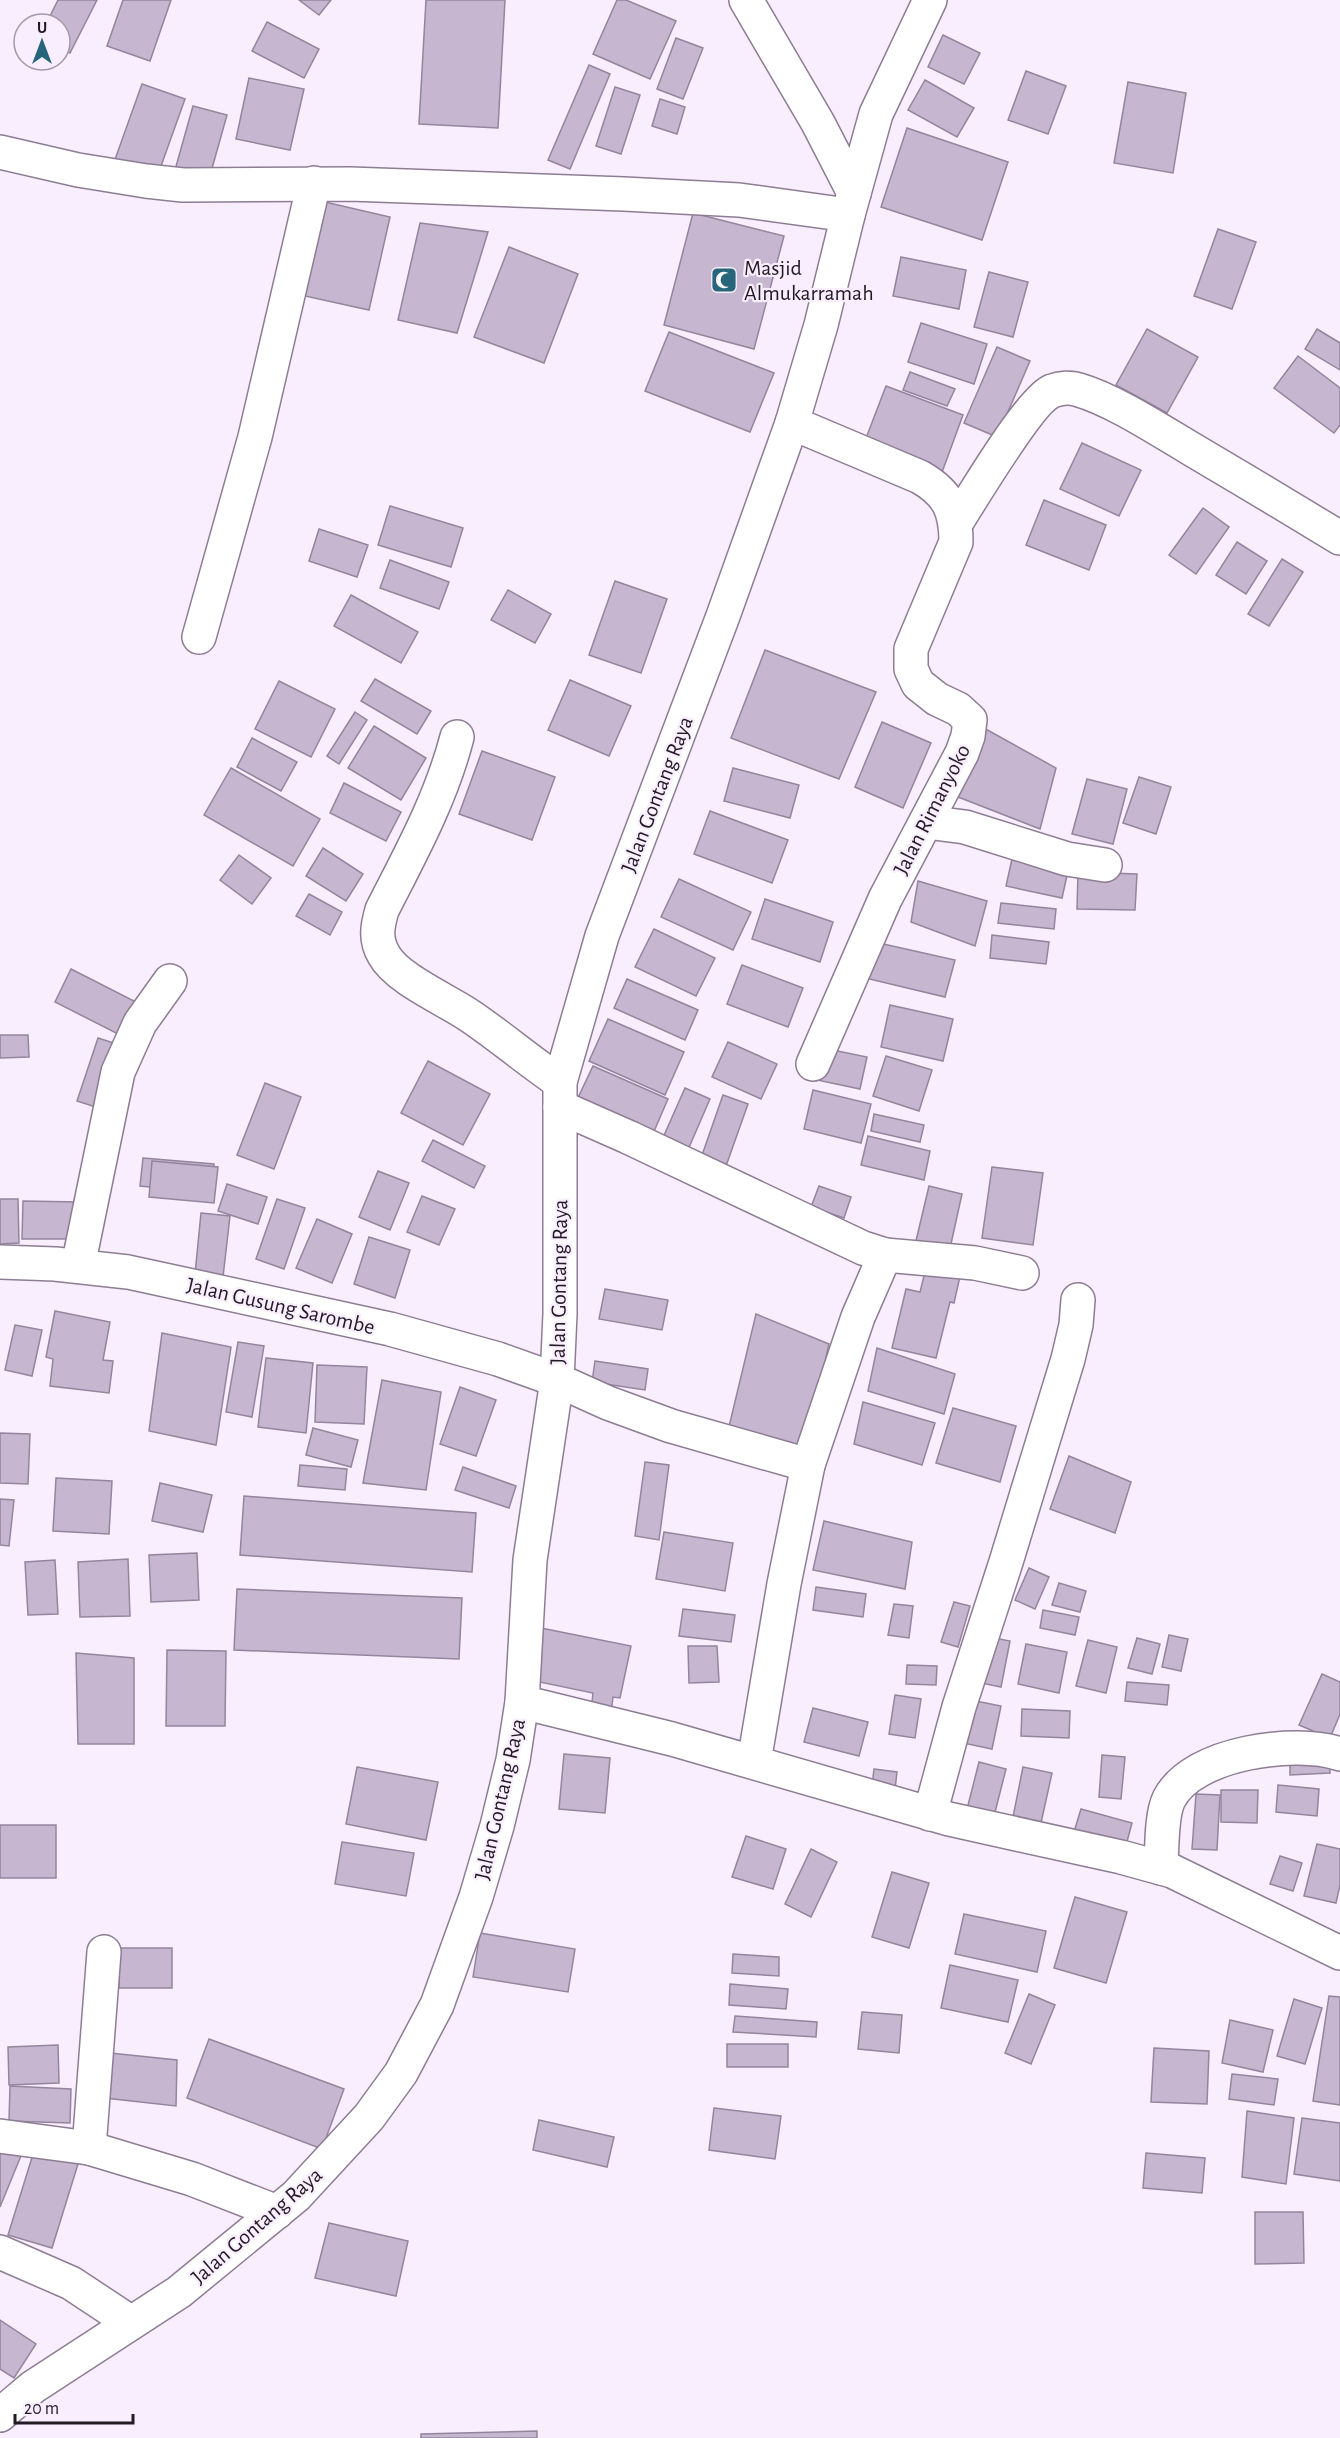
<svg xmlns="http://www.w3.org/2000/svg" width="1340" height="2438" font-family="'Alegreya Sans',sans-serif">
<rect width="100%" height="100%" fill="#f9eefe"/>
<g fill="#c7b6d0" stroke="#94859d" stroke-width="1.5">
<polygon points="58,0 97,0 70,53 60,48 60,24 46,24"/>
<polygon points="123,0 171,0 150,61 107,46"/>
<polygon points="299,0 331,0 319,15"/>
<polygon points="426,0 505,0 498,128 419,124"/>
<polygon points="617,0 626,0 676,21 650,79 593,54"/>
<polygon points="267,22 319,49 304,78 252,51"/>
<polygon points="943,35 980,53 964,84 928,67"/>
<polygon points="676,38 703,48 683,99 657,89"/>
<polygon points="589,65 610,74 570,169 548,160"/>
<polygon points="1026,71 1066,86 1048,134 1008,120"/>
<polygon points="249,78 304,89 290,150 236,139"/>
<polygon points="925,80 974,108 957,137 908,110"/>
<polygon points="1128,82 1186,93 1173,173 1114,163"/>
<polygon points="142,84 185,99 156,180 113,165"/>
<polygon points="615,87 640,95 621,154 596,146"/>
<polygon points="660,99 685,107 677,134 652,126"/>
<polygon points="193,106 227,115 209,179 175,170"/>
<polygon points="907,128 1008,162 982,240 881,207"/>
<polygon points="325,202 390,217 369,310 305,296"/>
<polygon points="693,213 784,236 754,349 664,325"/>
<polygon points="420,223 488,232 457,333 398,320"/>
<polygon points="1218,229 1256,242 1232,309 1194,296"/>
<polygon points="509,247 578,274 544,363 474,337"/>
<polygon points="901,257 966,270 959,309 893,296"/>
<polygon points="989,272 1028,282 1013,337 974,327"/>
<polygon points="921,323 987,344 974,384 908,362"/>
<polygon points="1147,329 1198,357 1167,413 1116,385"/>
<polygon points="1317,329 1340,343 1340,370 1305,349"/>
<polygon points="669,332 774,373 750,432 645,391"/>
<polygon points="997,347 1030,361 997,437 964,423"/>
<polygon points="1298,356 1340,388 1340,425 1334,433 1274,388"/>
<polygon points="910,372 955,389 947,406 903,390"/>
<polygon points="886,386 963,415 941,475 863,446"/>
<polygon points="1082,443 1141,470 1119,516 1060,489"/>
<polygon points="1044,500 1106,525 1089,570 1026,545"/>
<polygon points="390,506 463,528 451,567 378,545"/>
<polygon points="1203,508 1229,527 1196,574 1169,555"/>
<polygon points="319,529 368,545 357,577 309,561"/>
<polygon points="1237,542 1267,561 1246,594 1216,575"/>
<polygon points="1282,559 1303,572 1269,626 1248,614"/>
<polygon points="390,560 449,582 439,609 380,588"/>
<polygon points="615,581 667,599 641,673 589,655"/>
<polygon points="508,590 551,614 535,643 491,620"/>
<polygon points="351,595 418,632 401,663 334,626"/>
<polygon points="765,650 876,692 839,779 731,738"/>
<polygon points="375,679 431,711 417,734 361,701"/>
<polygon points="570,680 631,706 609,756 548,730"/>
<polygon points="279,681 335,709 311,757 255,729"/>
<polygon points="355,712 367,720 339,764 327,756"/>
<polygon points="882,722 931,743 903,808 855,787"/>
<polygon points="374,726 426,758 401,800 348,768"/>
<polygon points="982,727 1056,768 1040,829 953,795"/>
<polygon points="252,738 297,762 281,791 237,767"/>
<polygon points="482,751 555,777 532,840 459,814"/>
<polygon points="231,768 320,819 293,866 204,815"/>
<polygon points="733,768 799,785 790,818 724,801"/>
<polygon points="1139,777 1171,787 1156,834 1123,823"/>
<polygon points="1087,779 1127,789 1113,844 1072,834"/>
<polygon points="344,783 401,812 386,841 330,813"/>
<polygon points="710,811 788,840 772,883 694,854"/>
<polygon points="323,848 363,874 346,901 306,876"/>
<polygon points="239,855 271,878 252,904 220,880"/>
<polygon points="1012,859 1068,871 1062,898 1006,886"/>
<polygon points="1078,872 1137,874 1135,910 1077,909"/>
<polygon points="679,879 751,912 733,950 661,917"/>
<polygon points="918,881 987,901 975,946 911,922"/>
<polygon points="309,894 342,912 330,935 296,916"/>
<polygon points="765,899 833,922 820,962 752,939"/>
<polygon points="1001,903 1056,909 1054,929 998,923"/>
<polygon points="654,929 715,958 696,996 635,967"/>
<polygon points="992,935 1049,942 1046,964 990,958"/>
<polygon points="870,941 955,960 945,997 861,977"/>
<polygon points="742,965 803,988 788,1027 727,1004"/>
<polygon points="71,969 138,1003 122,1036 55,1002"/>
<polygon points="627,979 698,1010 685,1040 614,1008"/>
<polygon points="890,1005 953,1019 943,1061 881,1047"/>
<polygon points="608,1019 684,1052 665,1095 589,1061"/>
<polygon points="0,1035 28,1035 29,1057 0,1058"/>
<polygon points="98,1038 120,1045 99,1108 77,1101"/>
<polygon points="728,1042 777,1064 761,1099 712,1077"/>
<polygon points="823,1048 867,1057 860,1089 817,1080"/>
<polygon points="886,1056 932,1070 919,1111 873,1096"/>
<polygon points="428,1061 490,1094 463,1145 401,1113"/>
<polygon points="593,1066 668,1099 652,1136 576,1102"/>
<polygon points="265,1083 301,1097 274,1169 237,1155"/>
<polygon points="685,1088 710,1099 687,1152 662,1140"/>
<polygon points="813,1090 871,1104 861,1143 804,1129"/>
<polygon points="723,1095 748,1104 726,1166 701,1158"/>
<polygon points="874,1114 924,1125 920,1142 871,1131"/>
<polygon points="868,1136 930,1151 924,1180 861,1165"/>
<polygon points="433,1140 485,1166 474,1188 422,1161"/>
<polygon points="143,1158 214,1164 212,1193 140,1186"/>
<polygon points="152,1161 218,1167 214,1203 149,1197"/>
<polygon points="992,1167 1043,1173 1033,1245 982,1238"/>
<polygon points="378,1171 409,1183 390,1230 359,1217"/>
<polygon points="227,1184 267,1197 258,1224 218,1211"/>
<polygon points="819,1186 851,1197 844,1218 811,1207"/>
<polygon points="929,1186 962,1194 949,1253 915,1245"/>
<polygon points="422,1196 455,1209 439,1245 407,1232"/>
<polygon points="0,1199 18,1199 19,1243 0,1244"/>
<polygon points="277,1199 305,1208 284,1269 256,1259"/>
<polygon points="23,1201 79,1202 79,1239 22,1239"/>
<polygon points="201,1213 230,1216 223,1277 195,1274"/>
<polygon points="317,1219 352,1234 332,1283 296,1268"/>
<polygon points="369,1237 410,1250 395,1298 354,1284"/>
<polygon points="927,1264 961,1272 954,1303 950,1302 936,1358 892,1348 906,1289 920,1292"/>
<polygon points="605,1289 668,1300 662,1330 599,1319"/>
<polygon points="55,1311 110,1322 103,1360 113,1361 109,1393 50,1386 53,1359 46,1357"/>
<polygon points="756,1314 829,1344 805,1454 727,1435"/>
<polygon points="15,1325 42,1330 32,1376 5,1370"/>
<polygon points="162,1333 231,1347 216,1445 149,1431"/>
<polygon points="238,1342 264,1346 252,1417 226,1412"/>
<polygon points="877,1348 955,1374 944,1414 868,1391"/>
<polygon points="266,1358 313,1363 306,1433 258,1427"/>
<polygon points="595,1361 648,1369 645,1390 592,1382"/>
<polygon points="317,1365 367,1367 364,1424 315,1422"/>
<polygon points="382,1380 441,1392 426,1490 363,1483"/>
<polygon points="460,1387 496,1400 476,1456 440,1444"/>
<polygon points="863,1402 935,1423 922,1465 854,1444"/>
<polygon points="953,1408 1016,1426 1000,1482 936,1463"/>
<polygon points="313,1428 358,1440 351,1467 306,1455"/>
<polygon points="0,1433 30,1434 28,1484 0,1483"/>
<polygon points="1069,1456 1131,1482 1115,1533 1050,1509"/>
<polygon points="645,1462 669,1465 659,1540 635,1536"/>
<polygon points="300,1465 347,1469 345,1490 298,1486"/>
<polygon points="463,1467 516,1486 509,1508 455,1490"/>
<polygon points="56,1478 112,1481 109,1534 53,1531"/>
<polygon points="160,1483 212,1495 203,1532 152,1521"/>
<polygon points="244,1496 476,1513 472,1572 240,1555"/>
<polygon points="0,1499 14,1500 9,1546 0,1545"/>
<polygon points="824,1521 912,1542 905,1589 813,1570"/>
<polygon points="664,1532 733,1543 725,1591 656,1579"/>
<polygon points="197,1553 199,1600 151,1602 149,1555"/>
<polygon points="128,1559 130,1616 80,1617 78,1562"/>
<polygon points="55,1560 58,1614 28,1615 25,1562"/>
<polygon points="1029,1568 1049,1577 1035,1609 1015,1600"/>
<polygon points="1059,1583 1086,1591 1080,1612 1052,1605"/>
<polygon points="816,1587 866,1594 863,1617 813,1610"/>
<polygon points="237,1589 462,1598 459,1659 234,1650"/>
<polygon points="954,1602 970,1606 958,1647 941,1642"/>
<polygon points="894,1604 913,1606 909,1638 888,1635"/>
<polygon points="683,1609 735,1615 731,1642 679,1636"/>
<polygon points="1043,1610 1079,1617 1075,1635 1040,1628"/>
<polygon points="541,1628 631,1646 620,1698 613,1697 611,1713 591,1711 593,1693 530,1680"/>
<polygon points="1169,1635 1188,1639 1181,1671 1162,1667"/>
<polygon points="989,1637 1010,1641 1001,1687 981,1683"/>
<polygon points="1137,1638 1160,1644 1152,1674 1128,1668"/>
<polygon points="1088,1640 1117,1647 1106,1693 1076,1686"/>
<polygon points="1026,1644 1067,1652 1059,1693 1018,1684"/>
<polygon points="688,1646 717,1646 719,1682 689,1683"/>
<polygon points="167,1650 226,1651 225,1726 166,1726"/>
<polygon points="76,1653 134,1658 134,1744 78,1744"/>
<polygon points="907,1665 937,1666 936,1685 906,1684"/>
<polygon points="1322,1674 1340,1682 1340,1714 1330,1738 1299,1725"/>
<polygon points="1127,1682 1169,1685 1167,1705 1125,1701"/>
<polygon points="895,1695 921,1699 915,1738 889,1734"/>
<polygon points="971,1700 1001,1706 992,1749 963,1743"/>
<polygon points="813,1708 868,1722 859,1756 804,1742"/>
<polygon points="1022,1709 1070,1711 1069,1738 1021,1736"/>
<polygon points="564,1754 610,1758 605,1813 559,1809"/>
<polygon points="1102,1755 1125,1757 1121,1799 1099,1797"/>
<polygon points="1329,1755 1330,1773 1290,1775 1290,1756"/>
<polygon points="979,1762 1006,1769 992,1824 965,1817"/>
<polygon points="357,1767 438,1782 426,1840 346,1824"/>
<polygon points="1023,1767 1052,1773 1041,1823 1013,1817"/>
<polygon points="874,1769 897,1772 894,1798 871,1794"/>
<polygon points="1278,1785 1319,1789 1317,1816 1276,1812"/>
<polygon points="1221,1790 1258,1790 1257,1823 1221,1822"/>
<polygon points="1196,1794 1220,1795 1217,1850 1192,1849"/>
<polygon points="1081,1809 1132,1823 1125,1849 1073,1835"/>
<rect x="0" y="1825" width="56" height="53"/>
<polygon points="746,1836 786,1849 773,1889 732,1877"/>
<polygon points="342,1842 414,1853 406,1896 335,1884"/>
<polygon points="1317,1844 1340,1849 1340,1885 1336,1903 1304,1896"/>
<polygon points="811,1849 837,1862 811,1917 785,1904"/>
<polygon points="1280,1856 1302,1863 1293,1891 1270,1884"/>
<polygon points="892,1872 929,1883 909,1948 872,1937"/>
<polygon points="1075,1897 1127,1912 1106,1983 1054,1968"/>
<polygon points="964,1914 1046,1931 1037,1972 955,1954"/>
<polygon points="480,1933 575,1949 568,1992 473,1977"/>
<rect x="119" y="1948" width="53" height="40"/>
<polygon points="733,1954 779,1957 779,1976 732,1973"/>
<polygon points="950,1965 1018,1980 1008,2022 941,2008"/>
<polygon points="730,1984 788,1989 786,2009 729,2005"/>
<polygon points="1029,1994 1055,2005 1031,2064 1005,2053"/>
<polygon points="1329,1996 1340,1997 1340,2105 1313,2101"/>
<polygon points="1294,1999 1322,2008 1305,2064 1277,2056"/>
<polygon points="862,2012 902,2015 899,2053 858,2049"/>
<polygon points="735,2016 817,2022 816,2037 733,2032"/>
<polygon points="1230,2020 1273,2030 1263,2072 1222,2063"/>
<polygon points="209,2039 344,2089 322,2149 187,2098"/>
<rect x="727" y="2044" width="61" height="23"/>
<polygon points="58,2045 59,2083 9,2085 8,2047"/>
<polygon points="1154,2048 1209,2051 1207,2104 1151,2102"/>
<polygon points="110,2053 177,2060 176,2106 105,2098"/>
<polygon points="1232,2074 1278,2079 1274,2105 1229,2099"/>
<polygon points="10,2086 71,2089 70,2123 9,2121"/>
<polygon points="714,2108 781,2116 775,2159 709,2150"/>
<polygon points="1247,2111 1294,2118 1286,2184 1242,2177"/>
<polygon points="1302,2118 1340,2123 1340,2181 1294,2174"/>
<polygon points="539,2120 614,2137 607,2167 533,2150"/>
<polygon points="0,2141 23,2151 0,2207"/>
<polygon points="34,2151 78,2164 52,2248 8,2235"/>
<polygon points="1146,2153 1205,2158 1202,2193 1143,2188"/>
<polygon points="1255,2212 1303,2212 1304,2263 1255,2264"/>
<polygon points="329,2223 408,2241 396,2296 315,2278"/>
<polygon points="0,2320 36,2344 14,2378 0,2369"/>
<polygon points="537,2431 537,2438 421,2438 421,2434"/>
</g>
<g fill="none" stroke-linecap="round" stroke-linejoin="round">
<defs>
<g id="street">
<polyline points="746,0 818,123 854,193"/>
<polyline points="0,152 78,170 146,181 183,185 350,184 624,194 739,200 848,215"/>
<path d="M792 423 920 477C948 493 956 510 956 542L911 649V669L918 684 937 699 958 709 970 720 968 736 962 753 885 899 813 1064"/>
<path d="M956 523C972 498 1030 400 1052 391 1060 388 1071 387 1079 390 1113 400 1156 428 1188 447 1239 477 1289 507 1340 538"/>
<polyline points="199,637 255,437 314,183"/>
<path d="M457 737C441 799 411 853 382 910 377 927 375 940 384 955 397 979 447 1000 470 1016 501 1037 529 1061 560 1082"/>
<polyline points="926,822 965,827 1067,859 1105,865"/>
<polyline points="560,1107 628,1137 863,1248 885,1255 858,1317 808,1465 784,1584 754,1762"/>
<polyline points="885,1255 975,1263 1022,1273"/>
<polyline points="0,1262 55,1264 128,1272 390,1329 498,1359 557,1380 608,1403 671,1426 808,1465"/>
<polyline points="78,1266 118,1072 140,1023 170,981"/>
<polyline points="522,1702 672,1739 949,1819 1121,1857 1172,1871 1340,1953"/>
<polyline points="930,1814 959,1707 1006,1562 1068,1359 1076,1325 1078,1300"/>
<path d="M1161 1868C1162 1849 1161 1815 1169 1799 1193 1752 1296 1739 1340 1754"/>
<polyline points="0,2136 89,2148 192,2179 277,2212"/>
<polyline points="89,2148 104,1952"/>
<polyline points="0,2252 71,2283 130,2322"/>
<polyline points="0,2415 33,2387 179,2292 296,2196 369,2117 401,2073 437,2005 476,1897 497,1826 513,1760 522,1702 530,1560 557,1380 560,1314 560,1082 602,936 723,616 792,423 821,325 848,215 876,114 930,0"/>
</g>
</defs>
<use href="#street" stroke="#8d7d94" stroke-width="36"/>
<use href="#street" stroke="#fff" stroke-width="33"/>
</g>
<defs>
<symbol id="mosque-square" viewBox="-11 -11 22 22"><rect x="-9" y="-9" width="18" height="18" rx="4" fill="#27657b" stroke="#f9eefe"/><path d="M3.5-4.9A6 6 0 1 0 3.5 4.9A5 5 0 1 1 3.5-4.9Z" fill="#fff"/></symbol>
</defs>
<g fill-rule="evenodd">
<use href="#mosque-square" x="709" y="265" width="30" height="30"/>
</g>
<g text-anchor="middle" stroke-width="4.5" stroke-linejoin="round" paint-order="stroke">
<g font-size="22" fill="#211b24" stroke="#f9eefe" text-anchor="start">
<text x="744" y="275">Masjid<tspan x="744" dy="25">Almukarramah</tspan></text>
</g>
<g font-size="22" fill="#211b24" stroke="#f9eefe">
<text transform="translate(656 794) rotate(-69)" y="8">Jalan Gontang Raya</text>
<text transform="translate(931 809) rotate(-63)" y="8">Jalan Rimanyoko</text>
<text transform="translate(558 1282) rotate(-89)" y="8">Jalan Gontang Raya</text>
<text transform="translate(281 1305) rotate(13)" y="8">Jalan Gusung Sarombe</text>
<text transform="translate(499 1799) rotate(-77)" y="8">Jalan Gontang Raya</text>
<text transform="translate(256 2225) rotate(-41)" y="8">Jalan Gontang Raya</text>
</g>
</g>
<g transform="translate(42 42)"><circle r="28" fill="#f9eefe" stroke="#a39aa7" stroke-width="1.5"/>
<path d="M0-4.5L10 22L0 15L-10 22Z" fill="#27657b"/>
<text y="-9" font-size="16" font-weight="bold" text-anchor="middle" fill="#211b24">U</text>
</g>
<path d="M15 2414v9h118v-9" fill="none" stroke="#211b24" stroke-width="3"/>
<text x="24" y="2414" font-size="18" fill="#211b24" stroke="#f9eefe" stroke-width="4.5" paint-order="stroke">20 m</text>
</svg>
